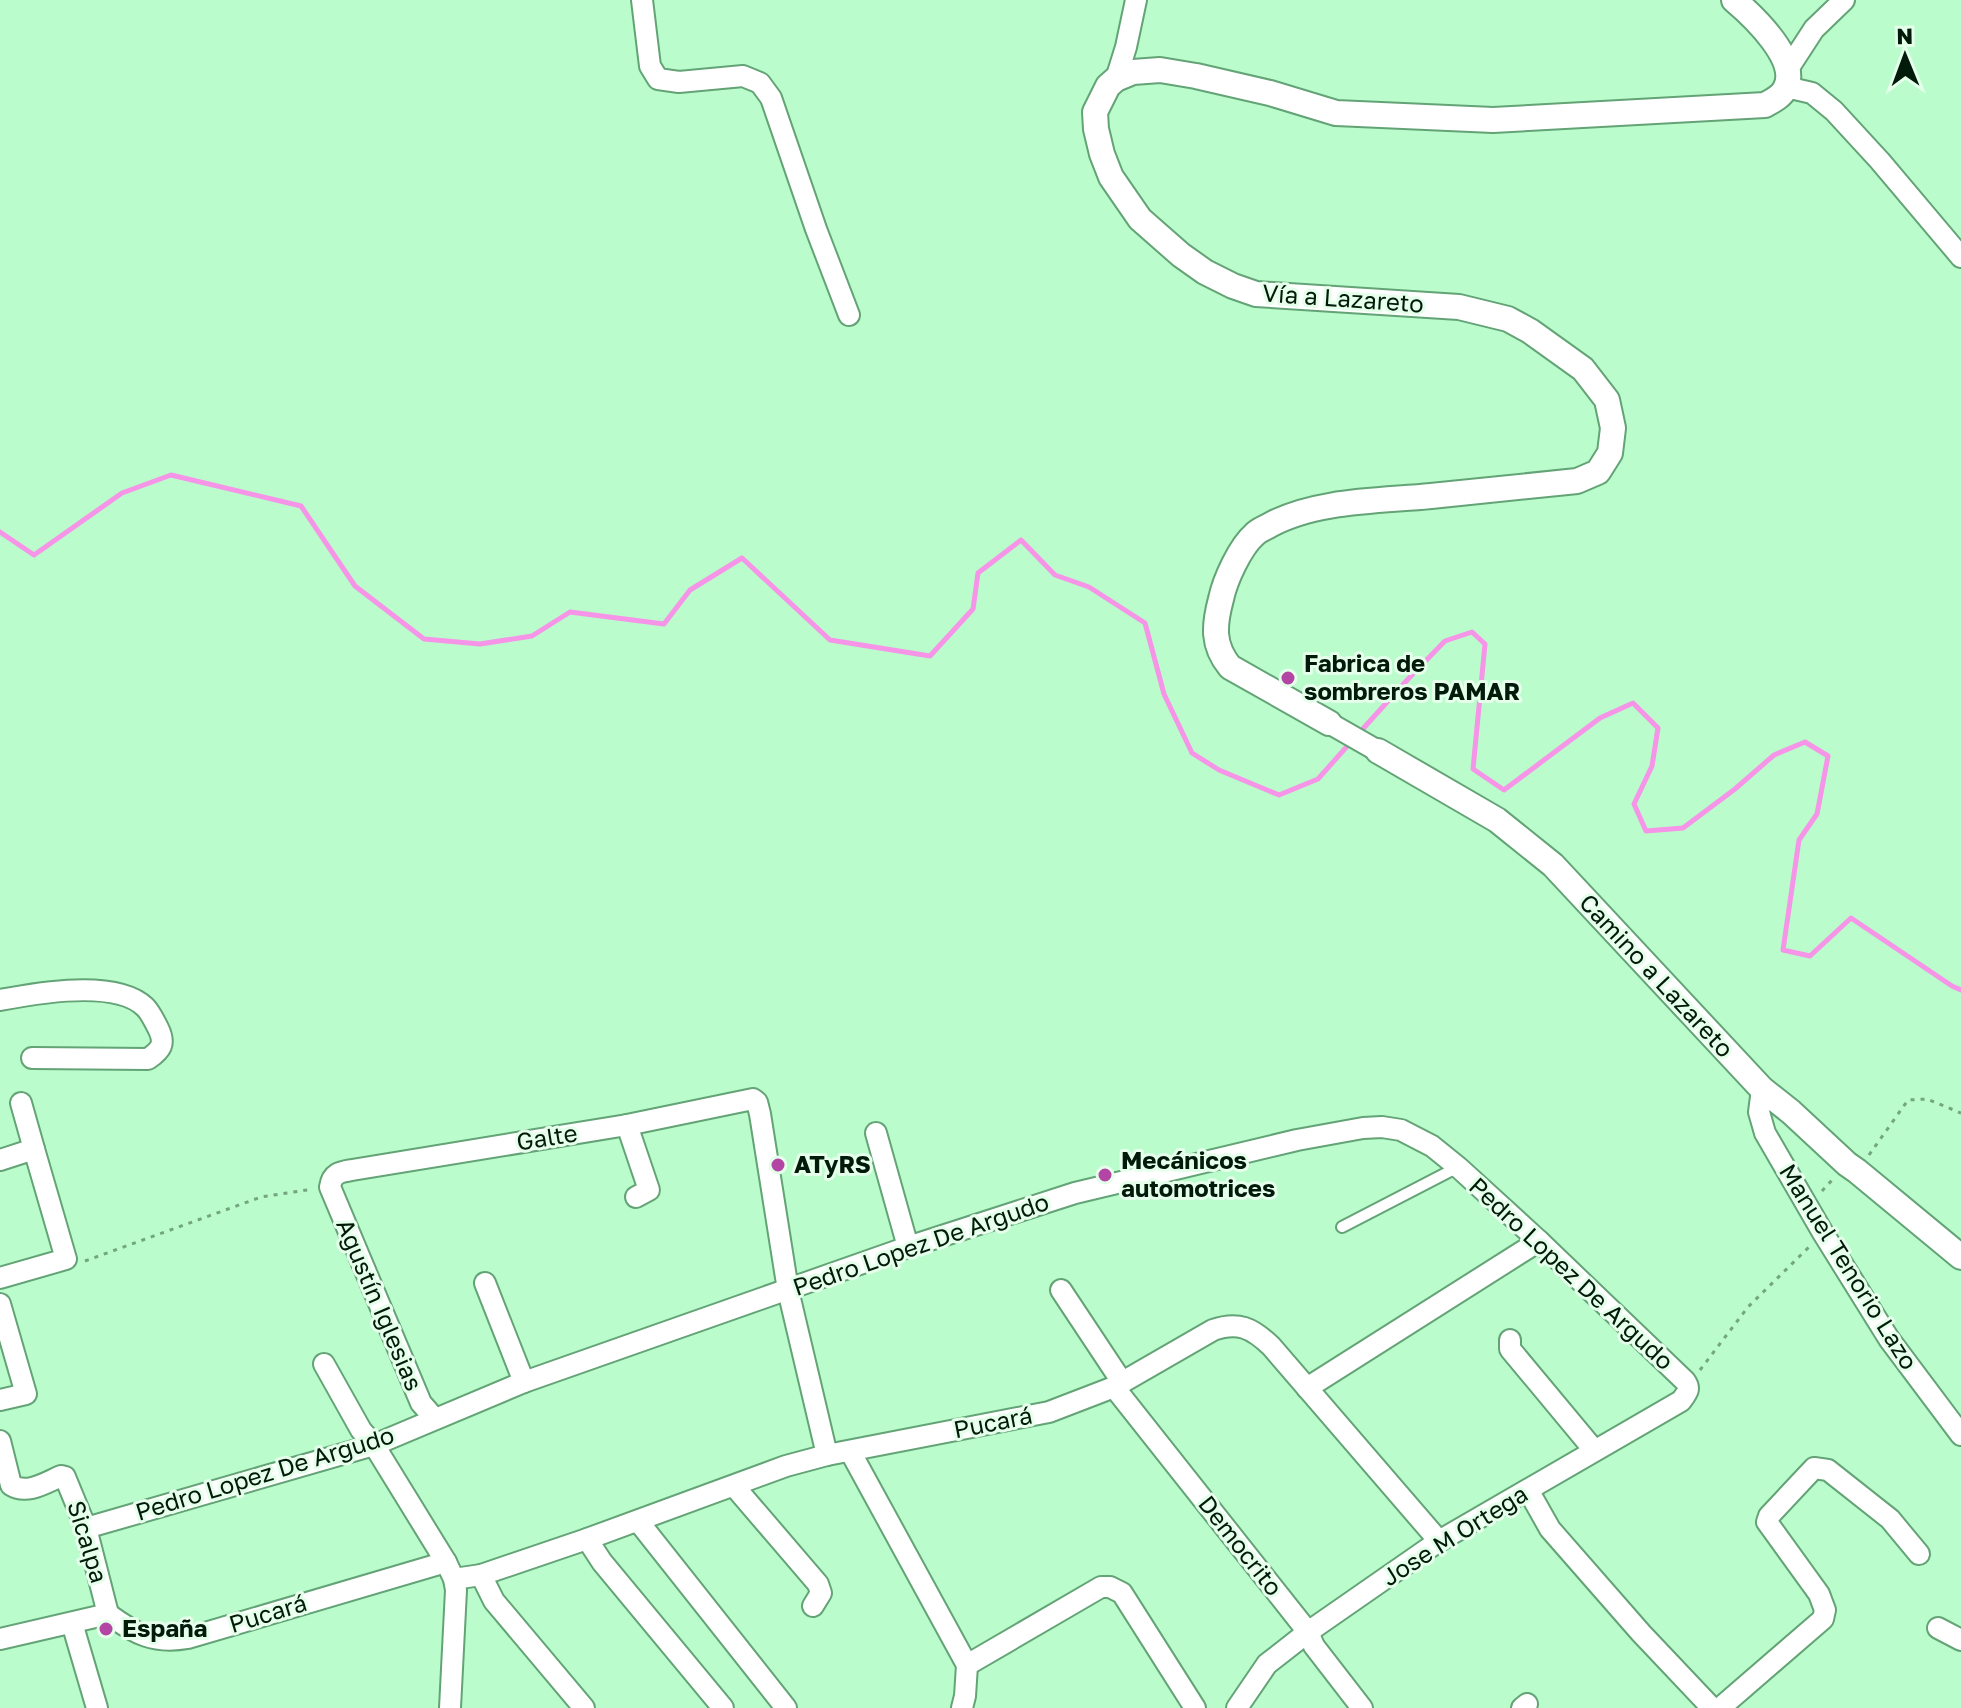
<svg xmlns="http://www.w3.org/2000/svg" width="1961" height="1708" font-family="'Golos Text',sans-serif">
<rect width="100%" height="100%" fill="#bafccc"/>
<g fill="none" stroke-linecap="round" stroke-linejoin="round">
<g stroke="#f694e7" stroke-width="5">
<polyline points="0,532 34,555 122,493 171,475 301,506 355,586 424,639 480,644 532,636 570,612 664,624 690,590 742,558 830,640 930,656 973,609 978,573 1021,540 1055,575 1089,587 1145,623 1164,694 1192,753 1219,770 1279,795 1318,779 1350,743"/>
<polyline points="1360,732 1408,679 1445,641 1472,632 1485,644 1473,769 1504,790 1600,718 1633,703 1658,728 1652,766 1634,804 1646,831 1683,828 1735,789 1774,755 1805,742 1828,756 1817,814 1799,840 1783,950 1810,956 1851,918 1952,986 1961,990"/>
</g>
<defs>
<polyline id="service" points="1342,1227 1458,1167"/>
<g id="minor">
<polyline points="642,0 650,66 658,79 679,82 743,76 760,83 771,98 816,229 849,315"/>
<polyline points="1788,69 1814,29 1844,0"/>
<polyline points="1116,79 1126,47 1136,0"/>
<polyline points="1786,87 1812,93 1834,111 1880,161 1961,257"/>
<polyline points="1329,723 1378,751"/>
<path d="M0 1000C36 993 116 979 145 1007 150 1012 155 1022 158 1028 166 1044 161 1050 148 1059L32 1058"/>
<polyline points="1762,1089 1759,1112 1765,1133 1823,1233 1889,1339 1961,1435"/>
<polyline points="21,1103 34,1149"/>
<polyline points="627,1125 649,1190 636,1197"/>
<polyline points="876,1133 908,1247"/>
<polyline points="0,1160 34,1149 66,1259 0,1278"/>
<polyline points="485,1283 524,1382"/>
<polyline points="1061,1290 1122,1382"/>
<polyline points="0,1304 26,1394 0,1400"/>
<polyline points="1510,1340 1510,1349 1594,1450"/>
<polyline points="324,1364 361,1430 374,1445 446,1562 454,1579 456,1590 450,1708"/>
<polyline points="1114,1387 1308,1632 1314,1646 1362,1708"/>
<polyline points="1307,1388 1539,1241"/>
<path d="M435 1419 421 1403 330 1187C332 1173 340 1172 352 1170L627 1125 753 1099 757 1102 760 1114 788 1290 827 1455"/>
<path d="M0 1441 11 1485C27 1495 45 1483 61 1476L65 1477 86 1528 108 1614"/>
<polyline points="850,1451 967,1665 965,1696 962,1708"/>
<polyline points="734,1486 818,1584 821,1593 813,1606"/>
<polyline points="1528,1490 1550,1529 1641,1633 1712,1708"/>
<polyline points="638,1521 786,1708"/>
<path d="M86 1528 374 1445 524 1382 908 1247 1075 1193 1297 1140 1363 1128 1382 1127 1401 1130 1432 1146 1458 1167 1539 1241 1685 1381C1691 1389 1687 1393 1681 1401L1439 1541 1308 1632 1267 1664 1237 1708"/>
<polyline points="587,1539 602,1562 723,1708"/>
<polyline points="481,1575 494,1601 584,1708"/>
<path d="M454 1579 481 1575 587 1539 786 1466 827 1455 1049 1412 1114 1387 1213 1330C1238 1321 1252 1328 1271 1346L1439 1541"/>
<polyline points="72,1623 97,1708"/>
<polyline points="1938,1628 1961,1640"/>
<path d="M0 1639 108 1614C135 1634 154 1644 188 1638L446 1562"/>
<polyline points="967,1665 1101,1587 1110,1587 1122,1593 1195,1708"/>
<polyline points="1522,1708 1527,1704"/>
<polyline points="1720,1708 1823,1619 1825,1610 1819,1594 1767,1522 1769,1516 1814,1468 1828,1470 1890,1519 1919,1554"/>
</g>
<g id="tertiary">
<path d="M1329 723 1230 667C1212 645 1214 625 1221 599 1225 580 1240 547 1255 534 1259 530 1265 528 1270 525 1316 500 1380 501 1431 496 1480 491 1529 486 1577 481L1598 472 1610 453 1613 428 1607 400 1583 369 1530 331 1508 319 1459 307 1256 294 1233 286 1205 272 1181 255 1140 219 1111 177 1102 154 1096 129 1095 112 1108 86 1116 79 1133 72 1160 70 1196 76 1270 93 1336 113 1493 120 1765 105C1772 101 1781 97 1785 89 1801 61 1753 16 1734 0"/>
<polyline points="1378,751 1497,820 1553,865 1762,1089 1791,1112 1847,1164 1857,1171 1961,1257"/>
</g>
</defs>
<use href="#service" stroke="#63a376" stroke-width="14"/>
<use href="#minor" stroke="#63a376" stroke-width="24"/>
<use href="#tertiary" stroke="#63a376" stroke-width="28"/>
<g stroke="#73a581" stroke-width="3" stroke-dasharray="4 6" stroke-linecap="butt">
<polyline points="1869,1155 1908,1100 1927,1099 1961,1113"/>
<polyline points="1822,1191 1833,1179"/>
<polyline points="85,1261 261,1197 313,1189"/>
<polyline points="1700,1370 1748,1307 1809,1247"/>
</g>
<use href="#service" stroke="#fff" stroke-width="10"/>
<use href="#minor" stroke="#fff" stroke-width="20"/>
<use href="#tertiary" stroke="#fff" stroke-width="24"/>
</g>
<g fill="#b346a5" stroke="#e5ffeb" stroke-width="3">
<circle cx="1288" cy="678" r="8"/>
<circle cx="778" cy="1165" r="8"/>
<circle cx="1105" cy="1175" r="8"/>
<circle cx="106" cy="1629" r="8"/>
</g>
<g text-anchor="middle" stroke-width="6" stroke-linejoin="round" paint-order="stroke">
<g font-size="24" fill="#021a0a" stroke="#e5ffeb">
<text transform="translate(1343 299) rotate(4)" y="8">Vía a Lazareto</text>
<text transform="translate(1656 976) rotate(47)" y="8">Camino a Lazareto</text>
<text transform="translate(547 1138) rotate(-9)" y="8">Galte</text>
<text transform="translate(921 1245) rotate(-19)" y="8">Pedro Lopez De Argudo</text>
<text transform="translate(1848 1267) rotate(58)" y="8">Manuel Tenorio Lazo</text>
<text transform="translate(1571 1274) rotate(43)" y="8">Pedro Lopez De Argudo</text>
<text transform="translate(379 1305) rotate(67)" y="8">Agustín Iglesias</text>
<text transform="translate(993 1423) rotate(-11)" y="8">Pucará</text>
<text transform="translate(265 1474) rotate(-17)" y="8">Pedro Lopez De Argudo</text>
<text transform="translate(1455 1536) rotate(-32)" y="8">Jose M Ortega</text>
<text transform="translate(87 1542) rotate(73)" y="8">Sicalpa</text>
<text transform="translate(1240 1546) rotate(52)" y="8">Democrito</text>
<text transform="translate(268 1614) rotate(-17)" y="8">Pucará</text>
</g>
<g font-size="24" font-weight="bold" fill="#021a0a" stroke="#e5ffeb" text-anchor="start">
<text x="1304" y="672">Fabrica de<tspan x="1304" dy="28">sombreros PAMAR</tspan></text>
<text x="1121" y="1169">Mecánicos<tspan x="1121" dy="28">automotrices</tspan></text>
<text x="794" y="1173">ATyRS</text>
<text x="122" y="1637">España</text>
</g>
</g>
<g transform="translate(1905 56) rotate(359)" stroke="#e5ffeb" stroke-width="6" paint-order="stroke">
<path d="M0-6L14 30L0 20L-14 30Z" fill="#021a0a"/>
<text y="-12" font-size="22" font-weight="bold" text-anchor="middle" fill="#021a0a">N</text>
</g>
</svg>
